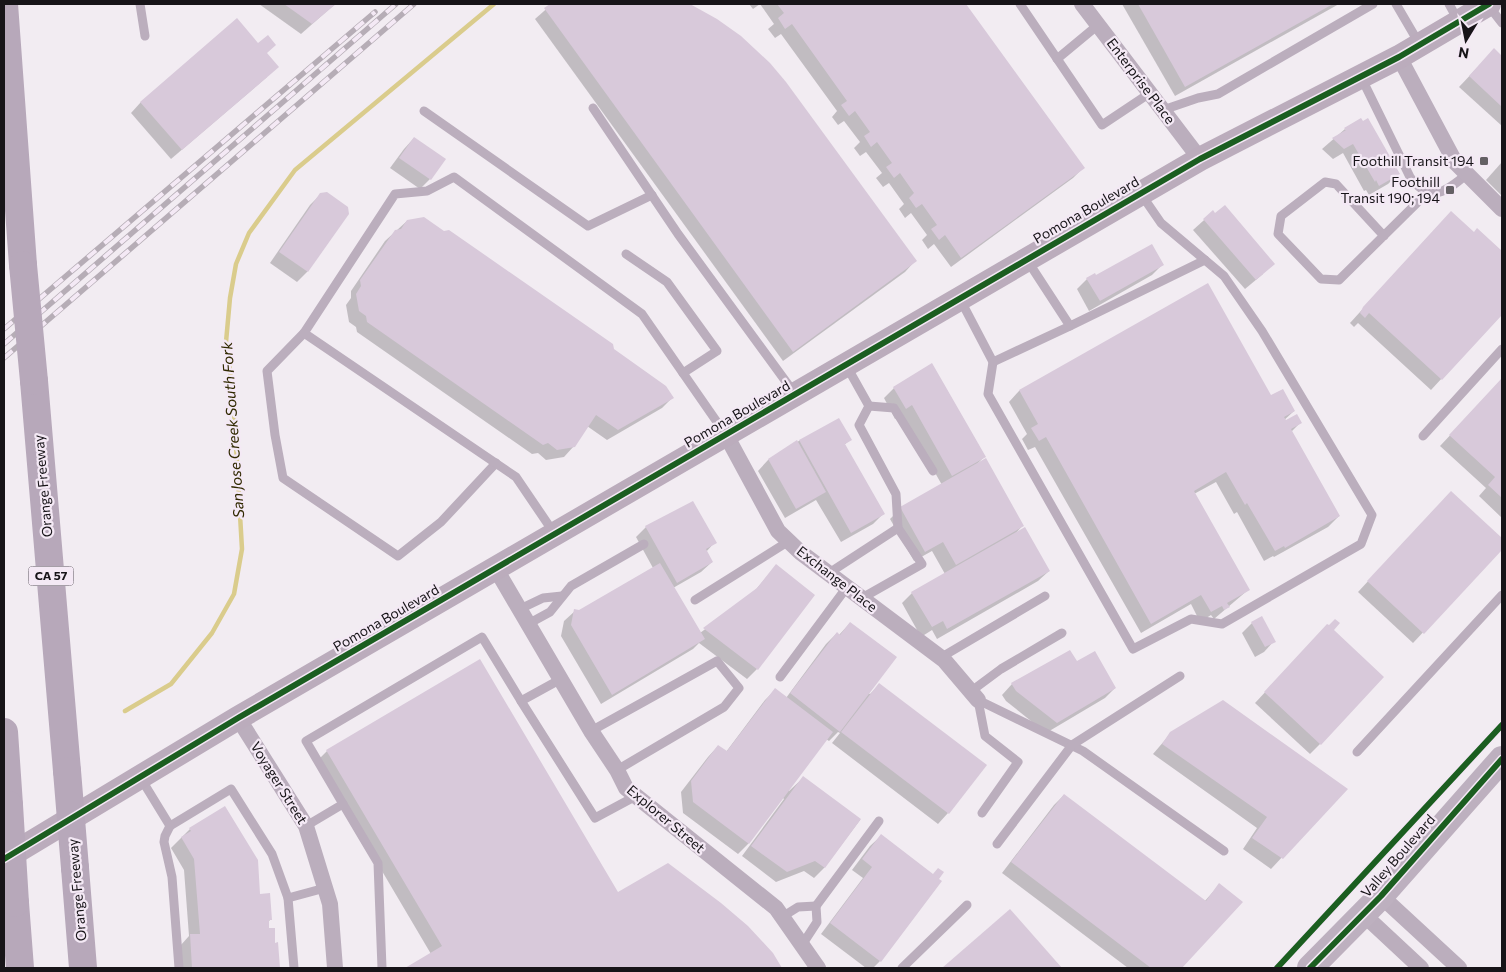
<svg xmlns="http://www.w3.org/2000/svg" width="1506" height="972" font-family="Commissioner,sans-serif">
<rect width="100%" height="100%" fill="#f2ecf2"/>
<g fill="#0003">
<polygon points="259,4 335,4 301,34"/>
<polygon points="552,4 689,5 915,261 905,272 783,361 535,19"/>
<polygon points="749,4 964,4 1083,168 1073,178 951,267 934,244 928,249 922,240 927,235 911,213 905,218 899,209 904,204 889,183 883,187 876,178 882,173 866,152 860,156 854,148 860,142 844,121 838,125 832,117 837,111 781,34 775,38 768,29 774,24 760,4 753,9"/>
<polygon points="1122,4 1339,4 1175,96"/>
<polygon points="1494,50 1502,58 1502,126 1459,87"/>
<polygon points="266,54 267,77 171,159 131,113 141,102"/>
<polygon points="1345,129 1398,174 1388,184 1369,195 1366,190 1364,191 1343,153 1333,159 1322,149"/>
<polygon points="414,138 430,179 420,189 390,168 404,149"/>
<polygon points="1502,162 1502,196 1486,180"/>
<polygon points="321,194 348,213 307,272 297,282 270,263 310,205"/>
<polygon points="1213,212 1263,274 1245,289 1193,230"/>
<polygon points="407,221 612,350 672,398 662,408 607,440 587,426 574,446 564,457 546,460 538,453 532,454 357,332 356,327 349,322 346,305 351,298 351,291 385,241"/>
<polygon points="1441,223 1474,234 1477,230 1502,253 1502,313 1431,390 1358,323 1354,327 1350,323"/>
<polygon points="1162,265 1152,275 1089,311 1077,289 1087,279"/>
<polygon points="1207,285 1271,397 1294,411 1281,423 1300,423 1291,432 1339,516 1328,527 1274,557 1273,556 1264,561 1237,512 1234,514 1216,482 1194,494 1248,590 1214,619 1211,615 1200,622 1191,604 1141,633 1035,447 1028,450 1022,439 1027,434 1009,402 1019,391"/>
<polygon points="1502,380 1502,518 1479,496 1486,488 1440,446"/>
<polygon points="894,388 984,457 977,464 1023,525 1016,533 1049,571 1038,581 937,639 932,630 921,637 902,603 912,593 945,574 932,551 914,561 890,519 901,508 942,485 902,415 895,419 884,398"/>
<polygon points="838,420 850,440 844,445 883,514 873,524 841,542 816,500 785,518 758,471 768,460 797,442"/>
<polygon points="1451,492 1502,540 1502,548 1413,643 1358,592"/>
<polygon points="646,527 715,542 706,552 712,562 701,572 673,588 700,633 752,594 776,566 757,669 747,679 699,643 693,649 601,704 561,636 564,621 575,611 580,612 653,568 636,537"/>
<polygon points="850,623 868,693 870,694 879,685 948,813 938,824 832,743 840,733 838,732 829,741 826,739 788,790 789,791 803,778 860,820 824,868 814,878 804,871 776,882 742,856 784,799 782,797 748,844 738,854 683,813 681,792 708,757 718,746 726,752 765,700 775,690 786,698 826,644 837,633 839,635"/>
<polygon points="1252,623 1274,641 1264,652 1255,657 1242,633"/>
<polygon points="1332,630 1320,744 1310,754 1255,703 1317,636"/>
<polygon points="1076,663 1115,688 1105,698 1046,733 1006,701 1002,695 1012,684"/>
<polygon points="1171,733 1346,789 1271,869 1243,849 1257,828 1153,754"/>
<polygon points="327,751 617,894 772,954 780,968 407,968 431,954 317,761"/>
<polygon points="1064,795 1204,902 1219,885 1242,902 1180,968 1128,968 1002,873 1054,805"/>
<polygon points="190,829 259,895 271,919 268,922 268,930 274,944 277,944 278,968 181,968 180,946 189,936 184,870 171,848"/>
<polygon points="881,836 880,961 873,968 866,968 821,934 863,878 852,870 870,846"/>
<polygon points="1010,911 1061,968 944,968"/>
</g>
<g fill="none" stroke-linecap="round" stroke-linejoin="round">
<polyline stroke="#dacc8c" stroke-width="4.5" points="125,711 171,684 212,633 234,594 242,549 233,394 226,342 230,298 236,264 249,233 295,170 494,4"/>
</g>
<g fill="#d8c9da">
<polygon points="284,4 336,4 312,24"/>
<polygon points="550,4 690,4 717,19 741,36 770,63 786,82 917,261 793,352 544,8"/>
<polygon points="777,4 966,4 1085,168 961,258 945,235 939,240 931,229 937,225 922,204 916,208 909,198 914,193 900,173 894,178 886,167 892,163 877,142 871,147 864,136 870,132 855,111 849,116 841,105 847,101 792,24 785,29 778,18 784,13"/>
<polygon points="1138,4 1333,4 1185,87"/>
<polygon points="237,18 258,43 268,35 276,45 267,53 279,67 182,150 140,102"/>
<polygon points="1494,48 1502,56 1502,107 1469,76"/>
<polygon points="1361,118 1363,121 1368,118 1400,174 1379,186 1376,180 1375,182 1353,144 1344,149 1332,138 1346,130 1344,128"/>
<polygon points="414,137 446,159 431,180 399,158"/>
<polygon points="327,192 348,207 349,214 308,272 279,252 320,193"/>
<polygon points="1225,205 1275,264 1256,280 1203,219 1213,210 1215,213"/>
<polygon points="1451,211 1474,232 1477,228 1502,251 1502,315 1442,380 1369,313 1365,318 1360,313 1363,307"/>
<polygon points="424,217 444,231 449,230 613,344 614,349 666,386 674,398 618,430 596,415 575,447 557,450 548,443 543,445 367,322 366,316 359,311 356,294 361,286 360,280 395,230 401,229 407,220"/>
<polygon points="1152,244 1164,265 1100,301 1086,278 1095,273 1096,275"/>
<polygon points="1208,283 1271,395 1283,389 1295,411 1284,417 1286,420 1297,414 1302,423 1291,429 1340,516 1285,548 1284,546 1275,551 1247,503 1245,505 1226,472 1194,491 1250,590 1227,603 1230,607 1224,610 1222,606 1211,612 1201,595 1151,624 1046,437 1039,441 1031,428 1038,424 1019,390"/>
<polygon points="932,363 986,457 952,476 912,405 906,409 893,387"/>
<polygon points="1502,378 1502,498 1488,485 1495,477 1449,435"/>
<polygon points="839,418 852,440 845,444 885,514 851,533 799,440"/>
<polygon points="797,440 826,492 796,509 768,459"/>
<polygon points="986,458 1024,526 956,565 943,542 925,552 900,507"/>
<polygon points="1451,491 1502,538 1502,550 1424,634 1367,581"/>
<polygon points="693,501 717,543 706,549 713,562 677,583 645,526"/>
<polygon points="1025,527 1050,571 947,629 943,621 932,627 911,592"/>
<polygon points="660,563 705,639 612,695 571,625 574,609 579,610"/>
<polygon points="776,564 815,595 758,670 703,628 757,588"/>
<polygon points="1262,616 1276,642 1265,647 1251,622"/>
<polygon points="1335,619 1340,623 1334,630 1384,677 1321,745 1264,692 1327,624 1329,625"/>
<polygon points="850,622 897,657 840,732 790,693 837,632 840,635"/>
<polygon points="1070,650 1077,661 1095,651 1116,688 1057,723 1016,691 1011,683"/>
<polygon points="480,659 618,892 668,863 721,903 748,926 773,953 782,968 405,968 442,946 326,750"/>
<polygon points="879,683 987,765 949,814 841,732"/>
<polygon points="775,688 833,732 749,844 693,802 691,781 718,745 727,751"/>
<polygon points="1223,700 1348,789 1283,859 1252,838 1267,817 1162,744 1170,732"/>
<polygon points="803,776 861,819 825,868 815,861 787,872 751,846"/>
<polygon points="1064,794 1206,901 1219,883 1243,902 1182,968 1151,968 1011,862"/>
<polygon points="225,806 258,860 260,894 270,893 272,920 269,920 269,928 275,928 275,943 278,942 280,968 192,968 190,934 200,934 194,859 181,837 191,831 189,828"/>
<polygon points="881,834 933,874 938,868 944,872 939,879 942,881 881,962 830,923 872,867 862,859"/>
<polygon points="1010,909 1062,968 942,968"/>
</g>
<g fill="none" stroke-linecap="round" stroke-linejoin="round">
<g stroke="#bbaebd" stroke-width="9">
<polyline points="140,4 145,36"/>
<polyline points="1020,4 1102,125 1150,93"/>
<polyline points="1396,4 1420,45"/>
<polyline points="1449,4 1459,22"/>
<polyline points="1488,5 1502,23"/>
<polyline points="1057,59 1098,25"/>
<path d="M1361 77 1410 177C1430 205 1447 191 1467 174"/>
<polyline points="593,108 678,234 795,394"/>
<polyline points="1163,110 1198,98 1218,94 1373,4"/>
<polyline points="424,111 588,226 652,195"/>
<polyline points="1384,236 1336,184 1325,182 1281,216 1278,234 1321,279 1339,280 1428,192"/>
<polyline points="626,254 667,282 717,351 683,373"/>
<polyline points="960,299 993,362 988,394 1133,649 1191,619 1222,624 1361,544 1372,515 1262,331 1224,276 1161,223 1141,194"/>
<polyline points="1070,326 1205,260"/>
<polyline points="304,333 267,371 275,435 283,478 398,556 441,522 496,463"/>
<polyline points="993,362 1070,326 1027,260"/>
<polyline points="846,365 869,406 859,425 896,494 898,528 922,564 862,598"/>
<polyline points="869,406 894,408 933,471"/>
<polyline points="1423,436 1502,349"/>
<polyline points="554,533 516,477 304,333 395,194 427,191 454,177 642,314 726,435"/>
<polyline points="829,573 898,528"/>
<polyline points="695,600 789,541"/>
<polyline points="520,609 543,598 562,596"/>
<polyline points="528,624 550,612 571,586 644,544"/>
<polyline points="940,658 1045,596"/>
<polyline points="780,677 847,587"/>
<polyline points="970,692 1001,669 1062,633"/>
<polyline points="978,700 1083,751 1224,851"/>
<polyline points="978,700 985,736 1018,762 982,813"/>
<polyline points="521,701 595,818 636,796"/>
<polyline points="591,731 717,661 739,688 724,707 617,770"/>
<polyline points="1357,752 1502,595"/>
<polyline points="140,777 170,826 231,789 272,854 288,898 294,968"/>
<polyline points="343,804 378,863 382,968"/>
<polyline points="170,826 165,836 164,842 172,877 179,968"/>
<polyline points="306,826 343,804 306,741 482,637 521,701 561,679"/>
<polyline points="997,844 1072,745 1180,676"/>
<polyline points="288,898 325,888"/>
<polyline points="816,906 879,821"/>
<polyline points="782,917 798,907 816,906 817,922 802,945"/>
<polyline points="902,968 967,905"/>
</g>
<g stroke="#bbaebd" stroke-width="16">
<polyline points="1082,4 1200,159"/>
<polyline points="1399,57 1455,162 1502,209"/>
<polyline points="726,435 778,531 800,552 944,660 978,700"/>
<polyline points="496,569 591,731 617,770 626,788 776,908 818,968"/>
<polyline points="238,718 306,826 330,904 335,968"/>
<polyline points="1381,896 1459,968"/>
<polyline points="1363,914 1421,968"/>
</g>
<polyline stroke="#bbacbc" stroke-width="24" points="4,859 238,718 1200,159 1399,57 1489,4"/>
<polyline stroke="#bdb0bf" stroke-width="26" points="1310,968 1381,896 1502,759"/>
<g stroke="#b7a8ba" stroke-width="28">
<polyline points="4,4 23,265"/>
<polyline points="34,381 67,771"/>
<polyline points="4,732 9,805"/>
<polyline points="75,868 83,968"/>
<polyline points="15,903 20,968"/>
</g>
<defs>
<g id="rail">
<polyline points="4,329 375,12"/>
<polyline points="4,344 396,4"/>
<polyline points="4,358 414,4"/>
</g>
</defs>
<use href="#rail" stroke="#b6adb6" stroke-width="5.5"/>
<use href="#rail" stroke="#f4e9f5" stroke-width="4" stroke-dasharray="11" stroke-linecap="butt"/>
<g stroke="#b7a8ba" stroke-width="28">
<polyline points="23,265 34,381"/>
<polyline points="67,771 75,868"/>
<polyline points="9,805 15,903"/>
</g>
<defs>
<g id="cycleway">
<polyline points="4,859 238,718 1200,159 1399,57 1489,4"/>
<polyline points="1277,968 1502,725"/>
<polyline points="1310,968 1381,896 1502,759"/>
</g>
</defs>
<use href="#cycleway" stroke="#f4e9f5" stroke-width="9"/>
<use href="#cycleway" stroke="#1b5e20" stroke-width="6"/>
</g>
<g fill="#646064" stroke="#f4e9f5" stroke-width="2">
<rect x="1479" y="156" width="10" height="10" rx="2.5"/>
<rect x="1445" y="185" width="10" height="10" rx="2.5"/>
</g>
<g text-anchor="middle" stroke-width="4.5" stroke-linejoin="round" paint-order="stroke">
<rect fill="#f4e9f5" stroke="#59545a" stroke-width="1" x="28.5" y="566.5" width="45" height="19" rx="4"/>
<g font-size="12" font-weight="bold" fill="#171418">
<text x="51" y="580">CA 57</text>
</g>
<g font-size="14" fill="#171418" stroke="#f4e9f5">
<text transform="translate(1141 81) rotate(53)" y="5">Enterprise Place</text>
<text transform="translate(1086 210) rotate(-30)" y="5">Pomona Boulevard</text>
<text transform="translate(737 414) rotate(-30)" y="5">Pomona Boulevard</text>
<text transform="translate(43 486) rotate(-95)" y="5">Orange Freeway</text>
<text transform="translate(837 579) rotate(38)" y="5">Exchange Place</text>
<text transform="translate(386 618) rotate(-30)" y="5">Pomona Boulevard</text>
<text transform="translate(279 783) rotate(58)" y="5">Voyager Street</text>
<text transform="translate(666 819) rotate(40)" y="5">Explorer Street</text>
<text transform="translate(1398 856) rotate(-49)" y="5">Valley Boulevard</text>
<text transform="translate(77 890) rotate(-95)" y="5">Orange Freeway</text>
</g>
<g font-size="14" fill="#171418" stroke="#f4e9f5" text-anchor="end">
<text x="1474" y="166">Foothill Transit 194</text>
<text x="1440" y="187">Foothill<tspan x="1440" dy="16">Transit 190; 194</tspan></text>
</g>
<g font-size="15" font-style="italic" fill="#302900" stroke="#f4e9f5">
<text transform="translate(233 430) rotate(-94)" y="5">San Jose Creek South Fork</text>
</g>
</g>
<rect width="1506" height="972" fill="none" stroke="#171418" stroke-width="10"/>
<g transform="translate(1466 40) rotate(190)" stroke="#f4e9f5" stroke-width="4" paint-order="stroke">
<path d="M0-4L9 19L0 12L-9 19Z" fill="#171418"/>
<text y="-8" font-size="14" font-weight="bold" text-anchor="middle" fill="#171418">N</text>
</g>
</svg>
